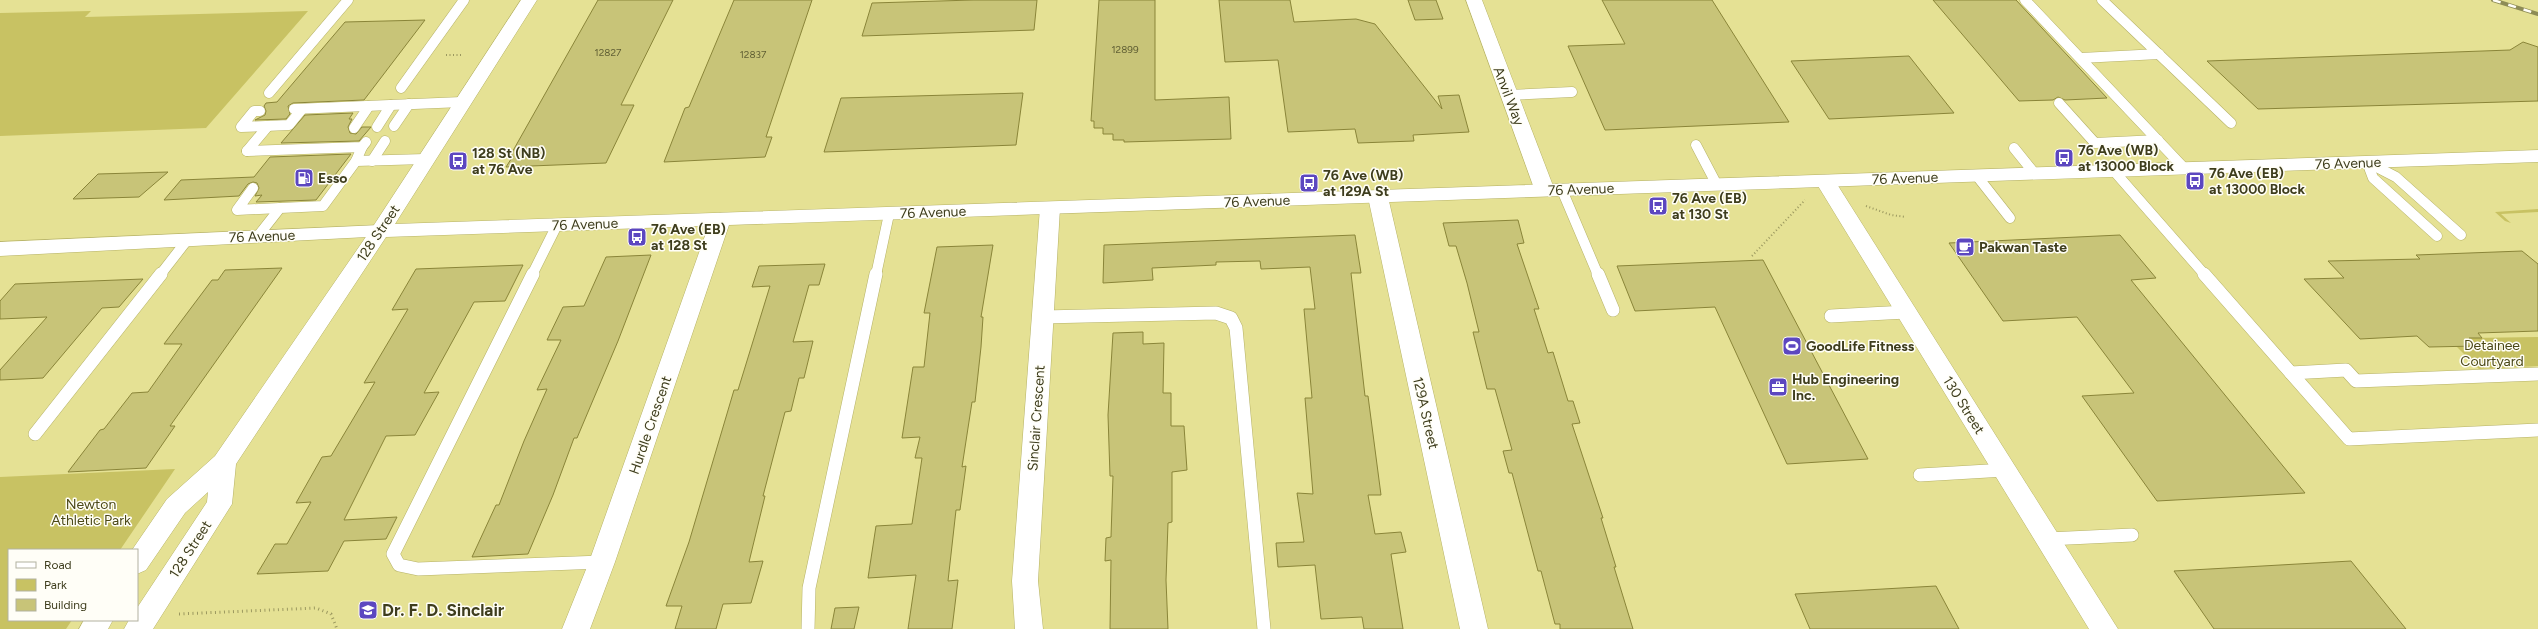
<svg xmlns="http://www.w3.org/2000/svg" width="2538" height="629" font-family="Figtree,sans-serif">
<rect width="100%" height="100%" fill="#e5e194"/>
<g fill="#c8c263">
<polygon points="91,11 85,17 308,11 206,128 0,136 0,13"/>
<polygon points="2538,209 2538,212 2501,214 2511,223 2505,221 2495,212"/>
<polygon points="2538,337 2538,366 2479,369 2456,346 2477,346 2469,338"/>
<polygon points="175,469 120,550 9,550 9,620 72,620 66,629 0,629 0,477"/>
</g>
<g fill="#c8c478" stroke="#8a8539">
<polygon points="598,0 673,0 621,105 634,105 606,163 506,167 513,156 510,156"/>
<polygon points="734,0 812,0 766,137 772,137 765,157 664,162 685,108 689,107"/>
<polygon points="973,0 1037,0 1034,30 862,36 872,3"/>
<polygon points="1099,0 1155,0 1155,100 1229,97 1231,139 1124,142 1124,140 1113,140 1113,134 1103,134 1103,128 1094,128 1094,121 1091,121"/>
<polygon points="1219,0 1290,0 1294,22 1356,19 1375,24 1442,109 1438,96 1459,95 1469,132 1413,135 1414,141 1358,143 1355,129 1288,132 1278,60 1225,62"/>
<polygon points="1408,0 1436,0 1443,19 1415,20"/>
<polygon points="1602,0 1712,0 1789,122 1605,130 1568,46 1625,44"/>
<polygon points="1933,0 2016,0 2107,98 2065,100 2058,97 2053,100 2019,101"/>
<polygon points="425,20 364,100 293,103 288,106 290,114 286,119 255,120 265,115 266,111 264,106 266,103 277,102 345,22"/>
<polygon points="2523,42 2538,47 2538,101 2258,109 2207,61 2510,50"/>
<polygon points="1909,56 1954,113 1829,119 1791,61"/>
<polygon points="1023,93 1016,145 824,152 841,98"/>
<polygon points="353,113 349,119 352,119 348,127 350,133 356,134 362,127 371,127 359,141 281,143 305,115"/>
<polygon points="351,154 316,200 256,202 262,195 255,196 259,188 257,183 253,182 248,184 239,196 164,200 181,180 254,177 270,157"/>
<polygon points="168,172 139,197 73,199 98,174"/>
<polygon points="1518,220 1524,243 1517,244 1539,309 1534,309 1548,353 1553,352 1568,401 1573,401 1580,423 1572,424 1603,518 1601,518 1616,567 1614,567 1633,629 1560,629 1560,624 1555,624 1541,571 1538,571 1512,473 1509,473 1503,451 1512,450 1495,389 1487,389 1473,332 1479,332 1467,283 1456,246 1449,246 1443,223"/>
<polygon points="1355,235 1361,273 1351,273 1365,396 1368,396 1381,495 1368,495 1375,534 1401,532 1406,552 1391,554 1403,629 1364,629 1362,617 1321,619 1315,565 1278,567 1276,543 1304,542 1297,493 1313,494 1305,398 1312,398 1304,309 1315,309 1310,267 1261,269 1260,261 1216,262 1216,265 1152,268 1153,280 1103,283 1104,245"/>
<polygon points="2120,235 2156,278 2131,280 2305,493 2157,501 2082,396 2134,393 2077,317 2003,321 1949,243"/>
<polygon points="993,245 981,317 983,317 981,347 975,402 972,402 962,467 966,466 960,510 956,510 948,581 958,580 952,629 908,629 916,575 868,578 876,526 912,524 922,458 915,458 920,437 902,438 913,367 924,367 930,313 924,313 937,247"/>
<polygon points="2522,251 2538,264 2538,331 2478,333 2482,338 2469,338 2477,346 2429,347 2417,336 2360,339 2304,279 2344,278 2328,261 2420,259 2416,255"/>
<polygon points="651,255 618,341 577,438 574,438 553,495 528,554 472,557 496,505 499,505 524,441 547,389 537,390 561,340 547,340 563,307 584,306 606,257"/>
<polygon points="1763,260 1868,459 1787,464 1715,307 1635,311 1617,266"/>
<polygon points="825,264 819,285 809,285 793,342 813,341 804,378 799,378 791,411 785,412 763,496 765,496 749,562 763,561 751,603 723,604 716,629 675,629 682,606 666,606 689,542 734,390 738,390 770,286 752,287 759,266"/>
<polygon points="523,265 505,301 474,302 424,393 439,392 415,435 386,436 344,520 397,517 386,539 344,541 328,571 257,574 275,544 287,544 311,502 296,503 322,457 331,456 375,382 364,383 408,309 392,310 416,269"/>
<polygon points="282,268 170,426 175,426 146,468 68,472 100,430 104,429 132,393 148,392 182,344 164,344 212,280 218,280 225,270"/>
<polygon points="143,279 119,307 102,308 43,378 0,380 0,370 47,317 0,319 0,301 15,284"/>
<polygon points="1143,332 1143,344 1164,343 1163,393 1171,393 1171,426 1184,426 1187,470 1172,472 1172,522 1168,523 1166,580 1168,629 1110,629 1111,560 1105,561 1106,538 1111,537 1113,476 1110,476 1108,415 1113,333"/>
<polygon points="2351,561 2406,629 2214,629 2174,571"/>
<polygon points="1936,586 1959,629 1810,629 1795,594"/>
<polygon points="859,607 854,629 831,629 835,608"/>
</g>
<g fill="none" stroke-linecap="round" stroke-linejoin="round">
<defs>
<g id="service-far1">
<polyline points="2025,0 2184,168"/>
<polyline points="2102,0 2231,123"/>
<polyline points="2081,58 2159,54"/>
<polyline points="401,88 464,0"/>
<polyline points="269,93 348,0"/>
<polyline points="1509,95 1572,92"/>
<polyline points="2059,103 2095,143 2158,140"/>
<polyline points="294,109 462,102"/>
<polyline points="260,111 254,111 241,127 289,125 302,109"/>
<polyline points="394,126 409,104"/>
<polyline points="377,127 391,105"/>
<polyline points="354,128 369,106"/>
<polyline points="1696,145 1717,185"/>
<polyline points="2014,148 2035,174"/>
<polyline points="247,151 362,147 366,142"/>
<polyline points="247,151 268,126"/>
<polyline points="356,161 425,159"/>
<polyline points="372,161 385,141"/>
<polyline points="2367,162 2396,177 2461,235"/>
<polyline points="2367,162 2373,178 2437,236"/>
<polyline points="2114,171 2205,275"/>
<polyline points="1977,176 2010,218"/>
<polyline points="253,188 237,210 280,208"/>
<polyline points="1562,190 1598,275"/>
<polyline points="258,236 280,208 323,206 356,161 362,147"/>
<polyline points="160,275 188,239"/>
<polyline points="532,275 557,225"/>
<polyline points="876,275 889,214"/>
</g>
<g id="service">
<polyline points="533,274 393,554 399,565 418,569 602,562"/>
<polyline points="1598,274 1613,310"/>
<polyline points="2204,274 2349,439 2538,430"/>
<polyline points="1831,316 1906,312"/>
<polyline points="1043,317 1216,313 1231,318 1236,328 1264,629"/>
<polyline points="2291,373 2346,370 2356,381 2538,374"/>
<polyline points="35,434 161,274"/>
<polyline points="1920,475 2005,470"/>
<polyline points="2048,539 2132,535"/>
<polyline points="808,629 809,588 876,274"/>
</g>
<g id="minor">
<polygon points="1466,0 1482,0 1555,191 1552,195 1538,195 1535,191"/>
<polygon points="1825,175 1832,177 1835,181 2118,629 2089,629 1815,181 1818,177"/>
<polygon points="1378,191 1385,193 1388,197 1488,629 1460,629 1368,197 1371,193"/>
<polygon points="1050,202 1057,204 1060,208 1038,581 1043,629 1015,629 1012,581 1040,208 1043,204"/>
<polygon points="721,213 728,215 731,219 615,562 590,629 562,629 589,562 711,219 714,215"/>
</g>
<polygon id="tertiary" points="380,225 387,226 390,231 387,236 0,256 0,242"/>
<g id="secondary">
<polygon points="521,0 537,0 395,224 2538,150 2538,162 386,237 236,464 232,504 153,629 124,629 129,620 137,620 137,608 207,502 208,492 185,513 146,570 137,574 137,550 132,550 167,499 215,456 372,228"/>
<polygon points="84,620 113,620 108,629 79,629"/>
</g>
</defs>
<use href="#service-far1" stroke="#b6b266" stroke-width="11"/>
<use href="#service" stroke="#b6b266" stroke-width="14"/>
<use href="#minor" stroke="#b6b266" stroke-width="1"/>
<use href="#tertiary" stroke="#b6b266" stroke-width="1"/>
<use href="#secondary" stroke="#b6b266" stroke-width="1"/>
<g stroke="#9b985f" stroke-width="2" stroke-dasharray="1 2.5" stroke-linecap="butt">
<polyline points="446,55 462,55"/>
<polyline points="1866,206 1891,215 1906,217"/>
<polyline points="1752,256 1805,200"/>
</g>
<polyline stroke="#9b985f" stroke-width="3" stroke-dasharray="1 3.5" stroke-linecap="butt" points="179,614 316,608 331,614 337,629"/>
<use href="#service-far1" stroke="#fff" stroke-width="10"/>
<use href="#service" stroke="#fff" stroke-width="13"/>
<use href="#minor" fill="#fff" fill-rule="evenodd"/>
<use href="#tertiary" fill="#fff" fill-rule="evenodd"/>
<use href="#secondary" fill="#fff" fill-rule="evenodd"/>
<defs>
<polyline id="rail" points="2493,0 2538,14"/>
</defs>
<use href="#rail" stroke="#8e8c56" stroke-width="4"/>
<use href="#rail" stroke="#fffef7" stroke-width="2.5" stroke-dasharray="8" stroke-linecap="butt"/>
</g>
<defs>
<symbol id="bus-square" viewBox="-11 -11 22 22"><rect x="-9" y="-9" width="18" height="18" rx="4" fill="#5c47c0" stroke="#fffef7"/><path d="M-5-6H5V4H4V6H2V4H-2V6H-4V4H-5ZM-3.5-4V0h7V-4ZM-3.5 1.2v1.5H-2V1.2ZM2 1.2v1.5H3.5V1.2Z" fill="#fff"/></symbol>
<symbol id="fuel-square" viewBox="-11 -11 22 22"><rect x="-9" y="-9" width="18" height="18" rx="4" fill="#5c47c0" stroke="#fffef7"/><path d="M-5.5-6h7V0h2V4h1.3V-2.5L3-4.5l.8-.8L6-3V5H2.5V1h-1V6h-7ZM-4.2-4.7v3.2H.2V-4.7Z" fill="#fff"/></symbol>
<symbol id="cafe-square" viewBox="-11 -11 22 22"><rect x="-9" y="-9" width="18" height="18" rx="4" fill="#5c47c0" stroke="#fffef7"/><path d="M-5.5-4.5H6V0H3Q3 3.5 0 3.5H-2.5Q-5.5 3.5-5.5 0ZM3-3.2v2h1.7v-2ZM-6 4.5H4V6H-6Z" fill="#fff"/></symbol>
<symbol id="stadium-square" viewBox="-11 -11 22 22"><rect x="-9" y="-9" width="18" height="18" rx="4" fill="#5c47c0" stroke="#fffef7"/><path d="M0-5a6.5 5 0 1 0 0 10a6.5 5 0 1 0 0-10ZM-3.5-1.8h7v3.6h-7Z" fill="#fff"/></symbol>
<symbol id="office-square" viewBox="-11 -11 22 22"><rect x="-9" y="-9" width="18" height="18" rx="4" fill="#5c47c0" stroke="#fffef7"/><path d="M-6-3h4V-5.5h4V-3h4V5H-6ZM-1-4.5V-3h2v-1.5ZM-6 0V1H6V0Z" fill="#fff"/></symbol>
<symbol id="school-square" viewBox="-11 -11 22 22"><rect x="-9" y="-9" width="18" height="18" rx="4" fill="#5c47c0" stroke="#fffef7"/><path d="M0-5L7-2L0 1L-7-2ZM-4 1L0 2.5L4 1V4Q0 6-4 4Z" fill="#fff"/></symbol>
</defs>
<g fill-rule="evenodd">
<use href="#bus-square" x="2053" y="147" width="22" height="22"/>
<use href="#bus-square" x="447" y="150" width="22" height="22"/>
<use href="#fuel-square" x="293" y="167" width="22" height="22"/>
<use href="#bus-square" x="2184" y="170" width="22" height="22"/>
<use href="#bus-square" x="1298" y="172" width="22" height="22"/>
<use href="#bus-square" x="1647" y="195" width="22" height="22"/>
<use href="#bus-square" x="626" y="226" width="22" height="22"/>
<use href="#cafe-square" x="1954" y="236" width="22" height="22"/>
<use href="#stadium-square" x="1781" y="335" width="22" height="22"/>
<use href="#office-square" x="1767" y="376" width="22" height="22"/>
<use href="#school-square" x="357" y="599" width="22" height="22"/>
</g>
<g text-anchor="middle" stroke-width="3" stroke-linejoin="round" paint-order="stroke">
<g font-size="10" fill="#605f34">
<text x="1125" y="53">12899</text>
<text x="608" y="56">12827</text>
<text x="753" y="58">12837</text>
</g>
<g font-size="14" fill="#3e3d1d" stroke="#fffef7">
<text transform="translate(1509 96) rotate(69)" y="5">Anvil Way</text>
<text transform="translate(2348 163) rotate(-2)" y="5">76 Avenue</text>
<text transform="translate(1905 178) rotate(-2)" y="5">76 Avenue</text>
<text transform="translate(1581 189) rotate(-2)" y="5">76 Avenue</text>
<text transform="translate(1257 201) rotate(-2)" y="5">76 Avenue</text>
<text transform="translate(933 212) rotate(-2)" y="5">76 Avenue</text>
<text transform="translate(585 224) rotate(-2)" y="5">76 Avenue</text>
<text transform="translate(378 233) rotate(-56)" y="5">128 Street</text>
<text transform="translate(262 236) rotate(-2)" y="5">76 Avenue</text>
<text transform="translate(1964 405) rotate(58)" y="5">130 Street</text>
<text transform="translate(1426 413) rotate(77)" y="5">129A Street</text>
<text transform="translate(1036 418) rotate(-86)" y="5">Sinclair Crescent</text>
<text transform="translate(650 425) rotate(-71)" y="5">Hurdle Crescent</text>
<text transform="translate(190 549) rotate(-57)" y="5">128 Street</text>
</g>
<g font-size="14" font-weight="bold" fill="#3e3d1d" stroke="#fffef7" text-anchor="start">
<text x="2078" y="155">76 Ave (WB)<tspan x="2078" dy="16">at 13000 Block</tspan></text>
<text x="472" y="158">128 St (NB)<tspan x="472" dy="16">at 76 Ave</tspan></text>
<text x="2209" y="178">76 Ave (EB)<tspan x="2209" dy="16">at 13000 Block</tspan></text>
<text x="1323" y="180">76 Ave (WB)<tspan x="1323" dy="16">at 129A St</tspan></text>
<text x="318" y="183">Esso</text>
<text x="1672" y="203">76 Ave (EB)<tspan x="1672" dy="16">at 130 St</tspan></text>
<text x="651" y="234">76 Ave (EB)<tspan x="651" dy="16">at 128 St</tspan></text>
<text x="1979" y="252">Pakwan Taste</text>
<text x="1806" y="351">GoodLife Fitness</text>
<text x="1792" y="384">Hub Engineering<tspan x="1792" dy="16">Inc.</tspan></text>
</g>
<g font-size="14" fill="#4b4817" stroke="#fffef7">
<text x="2492" y="350">Detainee<tspan x="2492" dy="16">Courtyard</tspan></text>
<text x="91" y="509">Newton<tspan x="91" dy="16">Athletic Park</tspan></text>
</g>
<g font-size="17" font-weight="bold" fill="#3e3d1d" stroke="#fffef7" text-anchor="start">
<text x="382" y="616">Dr. F. D. Sinclair</text>
</g>
</g>
<rect x="8" y="549" width="130" height="72" fill="#fffef7" stroke="#b2b1a0"/>
<rect x="16" y="562" width="20" height="6" fill="#ffffff" stroke="#b2b1a0"/>
<text x="44" y="569" font-size="12" fill="#3e3d1d">Road</text>
<rect x="16" y="579" width="20" height="12" fill="#c8c263" stroke="#b2b1a0"/>
<text x="44" y="589" font-size="12" fill="#3e3d1d">Park</text>
<rect x="16" y="599" width="20" height="12" fill="#c8c478" stroke="#b2b1a0"/>
<text x="44" y="609" font-size="12" fill="#3e3d1d">Building</text>
</svg>
